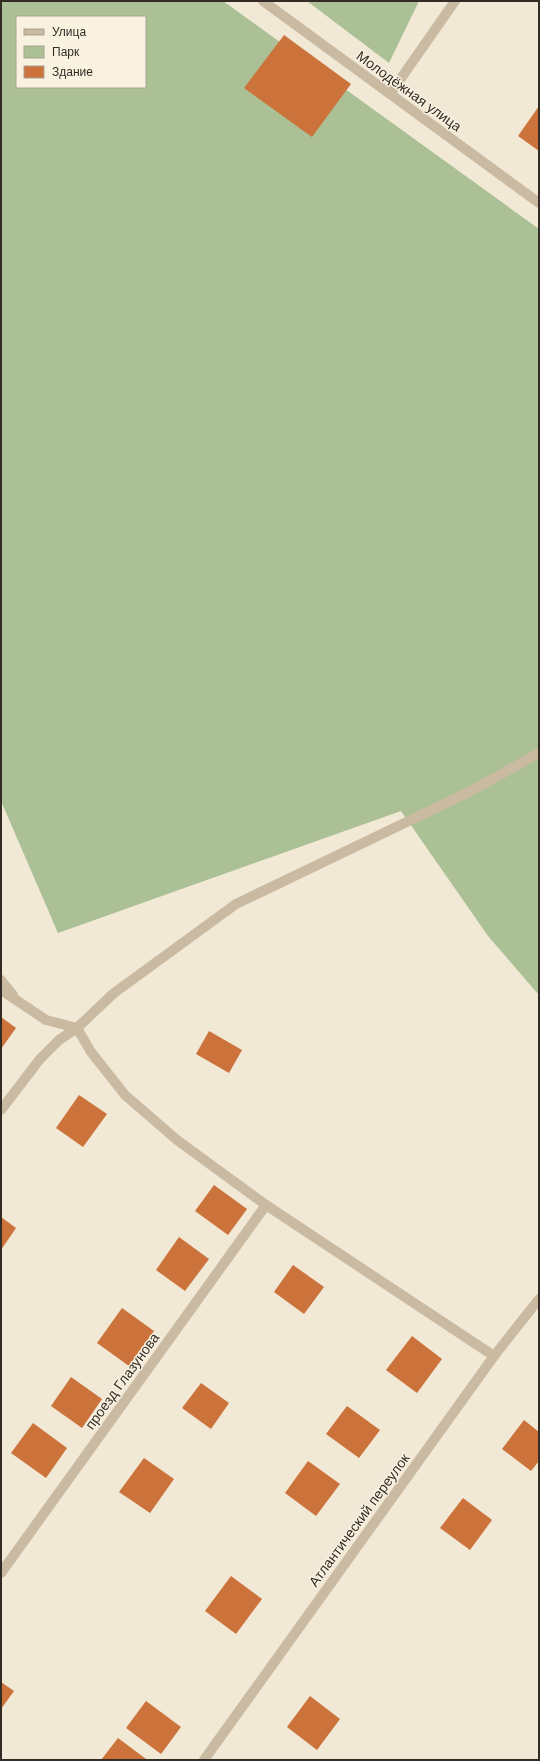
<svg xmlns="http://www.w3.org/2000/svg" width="540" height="1761" font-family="Arial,sans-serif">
<rect width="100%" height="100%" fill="#f1e8d5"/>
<g fill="#abc095" fill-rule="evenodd">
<path d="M1 1H223L539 229V995L488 936 401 811 58 933 1 801ZM17 17H145V87H17Z"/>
<polygon points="307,1 419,1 389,63"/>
</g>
<g fill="#cb733a">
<polygon points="284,35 351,84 312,137 244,88"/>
<polygon points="539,106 539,151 518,136"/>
<polygon points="1,1017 16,1028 1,1049"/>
<polygon points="209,1031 242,1050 229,1073 196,1054"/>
<polygon points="79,1095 107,1114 83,1147 56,1128"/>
<polygon points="214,1185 247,1209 228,1235 195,1211"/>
<polygon points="1,1217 16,1228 1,1250"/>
<polygon points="179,1237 209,1259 185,1291 156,1270"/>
<polygon points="293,1265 324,1287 304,1314 274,1292"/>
<polygon points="122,1308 154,1331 129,1366 97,1343"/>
<polygon points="412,1336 442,1359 417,1393 386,1370"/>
<polygon points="71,1377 102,1399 82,1428 51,1406"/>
<polygon points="201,1383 229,1403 211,1429 182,1408"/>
<polygon points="347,1406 380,1430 359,1458 326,1434"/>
<polygon points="524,1420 539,1432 539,1461 531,1471 502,1449"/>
<polygon points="33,1423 67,1448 46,1478 11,1453"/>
<polygon points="144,1458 174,1479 150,1513 119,1492"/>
<polygon points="308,1461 340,1484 316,1516 285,1493"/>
<polygon points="463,1498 492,1520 470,1550 440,1528"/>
<polygon points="231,1576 262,1599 236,1634 205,1611"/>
<polygon points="1,1682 14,1691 1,1709"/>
<polygon points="310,1696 340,1719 317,1750 287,1727"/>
<polygon points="146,1701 181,1727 161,1754 126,1728"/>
<polygon points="118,1738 146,1759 145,1760 101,1760"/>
</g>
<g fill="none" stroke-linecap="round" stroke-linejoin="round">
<polyline stroke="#c9baa1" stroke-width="10" points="390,94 455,1"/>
<g stroke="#c9baa1" stroke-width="10">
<polyline points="263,1 539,203"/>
<polyline points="1,980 13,995"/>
<polyline points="1,990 46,1020 77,1028 91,1052 125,1095 177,1140 266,1205 494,1356"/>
<polyline points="1,1110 40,1059 59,1040 77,1028 114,993 236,904 469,792 539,753"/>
<polyline points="1,1573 266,1205"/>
<polyline points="204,1760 494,1356 539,1299"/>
</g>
</g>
<g text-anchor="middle" stroke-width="3" stroke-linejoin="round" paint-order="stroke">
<g font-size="14" fill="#332b24" stroke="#f9f2e1">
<text transform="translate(409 91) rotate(36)" y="5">Молодёжная улица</text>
<text transform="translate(122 1381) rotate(-54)" y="5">проезд Глазунова</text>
<text transform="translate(359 1520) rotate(-54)" y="5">Атлантический переулок</text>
</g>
</g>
<rect width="540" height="1761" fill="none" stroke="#332b24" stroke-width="4"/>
<rect x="16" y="16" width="130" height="72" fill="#f9f2e1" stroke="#aaa295"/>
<rect x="24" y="29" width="20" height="6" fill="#c9baa1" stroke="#aaa295"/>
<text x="52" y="36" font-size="12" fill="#332b24">Улица</text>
<rect x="24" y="46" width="20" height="12" fill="#abc095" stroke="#aaa295"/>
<text x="52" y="56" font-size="12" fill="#332b24">Парк</text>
<rect x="24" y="66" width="20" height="12" fill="#cb733a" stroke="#aaa295"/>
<text x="52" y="76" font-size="12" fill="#332b24">Здание</text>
</svg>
